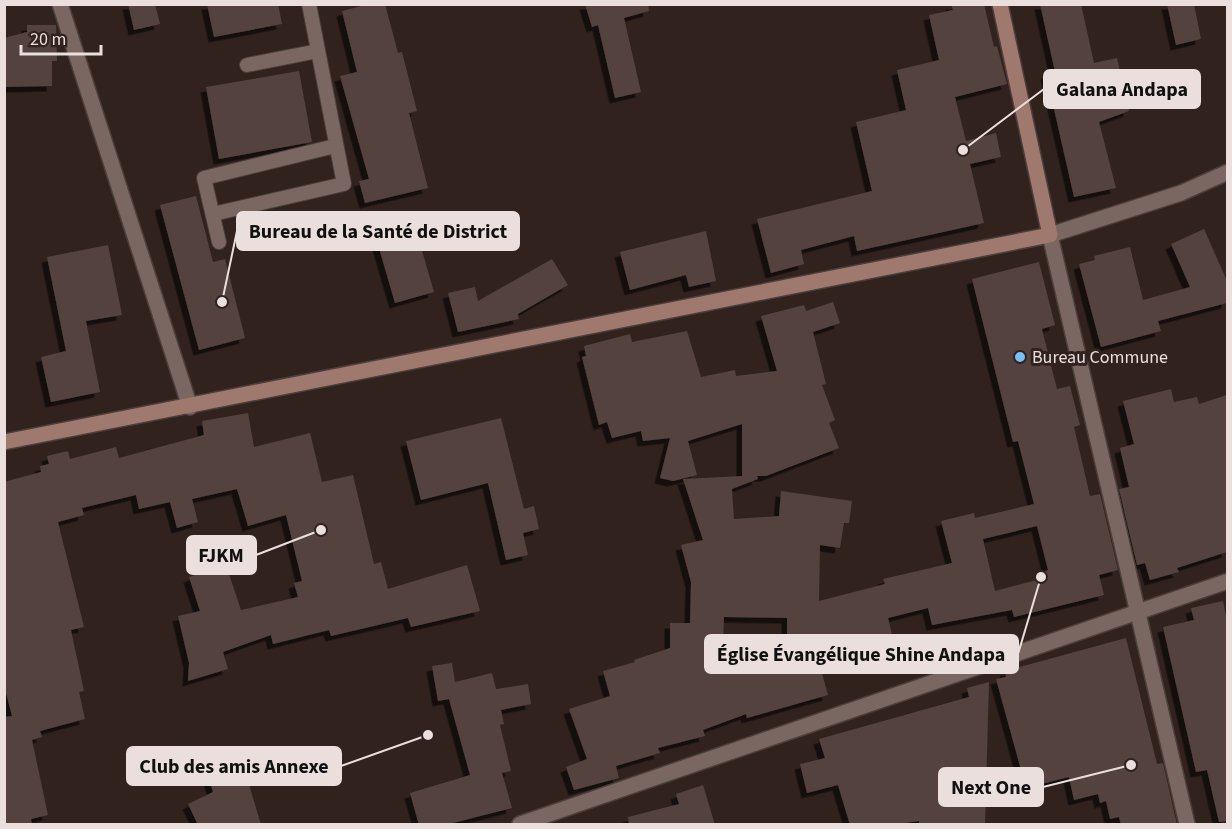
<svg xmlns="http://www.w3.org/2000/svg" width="1232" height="829" font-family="'Source Sans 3',sans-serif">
<defs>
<filter id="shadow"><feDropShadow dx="-5.5" dy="5.5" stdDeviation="0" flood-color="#0009"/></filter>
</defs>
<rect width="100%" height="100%" fill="#31221e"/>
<g fill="#53423e" fill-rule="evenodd" filter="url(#shadow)">
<polygon points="128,4 155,4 160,24 134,30"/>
<polygon points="207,4 278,4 282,24 214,37"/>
<polygon points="369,4 385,4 398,53 402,52 417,111 409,113 428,188 365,203 359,181 369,179 340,76 357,72 342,11"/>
<polygon points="585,4 648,4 649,11 624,18 641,92 615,98 598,25 592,27"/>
<polygon points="951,4 984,4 994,47 997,46 1007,84 955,97 966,141 996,133 1001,157 970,164 984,223 857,251 854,236 801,250 804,264 771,273 757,219 872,191 856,122 906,110 897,70 939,60 929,15 953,10"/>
<polygon points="1040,4 1081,4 1094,63 1117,58 1129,111 1099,122 1116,188 1074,197 1046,74 1055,72"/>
<polygon points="1167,4 1194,4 1201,39 1176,45"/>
<polygon points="27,25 56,25 57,61 52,61 52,86 4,87 4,38 27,32"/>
<polygon points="299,71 312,142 219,159 206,87"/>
<polygon points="196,196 213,262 225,259 245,338 199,350 160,205"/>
<polygon points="1204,229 1227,281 1227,303 1158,321 1161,331 1101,347 1079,264 1095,260 1094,256 1130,247 1143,300 1190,287 1171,244"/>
<polygon points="416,230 434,292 395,303 377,241"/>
<polygon points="706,231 716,281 689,287 686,275 630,290 620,252"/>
<polygon points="108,245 122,315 86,321 100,392 51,402 41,357 66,351 47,257"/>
<polygon points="552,259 568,285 518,314 519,319 458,332 448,293 475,287 478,301"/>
<path d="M1039 262 1055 325 1042 329 1057 389 1070 386 1080 425 1074 427 1090 496 1100 494 1118 570 1099 575 1104 595 1014 617 1012 610 932 625 928 608 888 618 892 635 834 650V654L817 655 828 695 747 718 746 714 703 730 705 736 658 748 660 753 616 766 619 778 574 790 566 767 587 759 569 709 610 696 603 671 635 662 634 660 670 648V623H690L691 582 681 545 703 540 683 479 742 476V424L688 441 697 475 673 481 660 478 670 438 643 441 641 431 612 438 607 422 599 425 582 357 586 356 584 346 630 334 632 342 687 331 701 377 735 370 736 376 777 371 761 316 804 305 806 311 833 302 840 323 813 332 826 384 822 385 835 420 829 423 839 448 766 476H757L758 479 732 489 734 519 779 516 781 491 852 501 849 523H844L840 548 820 545 819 601 885 584 883 579 952 563 941 521 974 513 975 518 1034 504 1018 441 1013 442 972 279ZM1037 526 1048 570 1043 572 1044 578 995 591 983 539ZM724 617 787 618V658L733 672 732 668 722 671Z"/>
<polygon points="1171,389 1174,402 1197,397 1199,404 1227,395 1227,552 1177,568 1179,572 1150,580 1145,563 1137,565 1119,489 1129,487 1120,448 1134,444 1123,401"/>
<polygon points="248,413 254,447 310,433 322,482 353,475 374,564 381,562 388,589 467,565 480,611 411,627 408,618 331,636 329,630 273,644 271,635 223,652 228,669 188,681 189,663 178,616 200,611 189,577 226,565 241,610 298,597 294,583 302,581 286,515 248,526 237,489 192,499 198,522 177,528 170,502 139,509 136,495 82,508 84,515 58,522 84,627 71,630 84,691 79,692 85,719 40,731 42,737 32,740 48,815 31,819 32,825 4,825 4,717 12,716 4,685 4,482 41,472 40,466 49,464 47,456 68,451 70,459 116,447 119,458 204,435 202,421"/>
<polygon points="501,418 524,509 534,506 539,529 523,533 528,555 506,560 488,483 421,500 406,441"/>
<polygon points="1223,601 1227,621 1227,821 1219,822 1207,770 1196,772 1163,627 1194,620 1191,608"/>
<polygon points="1126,638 1157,764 1163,763 1177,825 1121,825 1119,817 1110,819 1106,801 1100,803 1098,794 1074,800 1069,777 1026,788 996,679 1006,677 1005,671"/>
<polygon points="452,663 455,682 492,673 496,689 528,684 531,704 501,710 504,724 500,725 511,771 502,773 512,808 445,825 419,825 410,793 470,775 449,699 438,701 432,666"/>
<polygon points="989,682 985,825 919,825 919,821 891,825 850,825 838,785 807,793 800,764 825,758 819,739 969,697 967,688"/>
<polygon points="240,754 261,825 198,825 188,804 213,792 205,765"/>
<polygon points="703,785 715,825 629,825 628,817 679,804 676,794"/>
</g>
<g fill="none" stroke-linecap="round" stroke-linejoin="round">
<defs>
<g id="lane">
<polyline points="247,65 318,51"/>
<polyline points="213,214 344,184 309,4"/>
<polyline points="219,242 204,178 335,146"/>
</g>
<g id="street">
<polyline points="60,4 190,407"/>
<polyline points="520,824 1228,581"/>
<polyline points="1187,824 1050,235 1181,193 1228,172"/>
</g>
<polyline id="secondary" points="4,442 1050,235 1000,4"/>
</defs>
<use href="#lane" stroke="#4b3e3b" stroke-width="16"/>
<use href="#street" stroke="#4b3e3b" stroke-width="18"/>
<use href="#secondary" stroke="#4b3e3b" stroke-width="18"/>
<use href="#lane" stroke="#7a6762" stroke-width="14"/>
<use href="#street" stroke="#7a6762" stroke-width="15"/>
<use href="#secondary" stroke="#9f786e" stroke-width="15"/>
</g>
<circle fill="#78bff7" stroke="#31221e" stroke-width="2" cx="1020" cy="357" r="6"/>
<g text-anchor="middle" stroke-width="6" stroke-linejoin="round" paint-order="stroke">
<g font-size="18" fill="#eadfdd" stroke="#31221e" text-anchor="start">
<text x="1032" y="363">Bureau Commune</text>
</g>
</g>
<path fill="none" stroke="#eadfdd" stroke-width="2" d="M963 150L1044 89M222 302L237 231M321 530L256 555M1041 577L1018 654M428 735L341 766M1131 765L1043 787"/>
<g fill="#eadfdd" stroke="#31221e" stroke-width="2">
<circle cx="963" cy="150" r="6"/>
<circle cx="222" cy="302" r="6"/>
<circle cx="321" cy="530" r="6"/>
<circle cx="1041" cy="577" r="6"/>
<circle cx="428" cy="735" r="6"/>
<circle cx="1131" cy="765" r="6"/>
</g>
<g fill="#eadfdd" stroke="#eadfdd" stroke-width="2">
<rect x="1044" y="70" width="156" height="38" rx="6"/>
<rect x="237" y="212" width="282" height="38" rx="6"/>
<rect x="187" y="536" width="69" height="38" rx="6"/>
<rect x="705" y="635" width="313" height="38" rx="6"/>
<rect x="127" y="747" width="214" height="38" rx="6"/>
<rect x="939" y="768" width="104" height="38" rx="6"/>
</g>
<g font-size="20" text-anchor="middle" font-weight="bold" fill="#111">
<text x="1122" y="96">Galana Andapa</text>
<text x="378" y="238">Bureau de la Santé de District</text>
<text x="221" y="562">FJKM</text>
<text x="861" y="661">Église Évangélique Shine Andapa</text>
<text x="234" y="773">Club des amis Annexe</text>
<text x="991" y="794">Next One</text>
</g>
<rect width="1232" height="829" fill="none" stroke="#eadfdd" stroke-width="12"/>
<path d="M21 45v9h80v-9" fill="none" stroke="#eadfdd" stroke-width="3"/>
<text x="30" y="45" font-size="18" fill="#eadfdd" stroke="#31221e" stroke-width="4.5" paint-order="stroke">20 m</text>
</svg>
